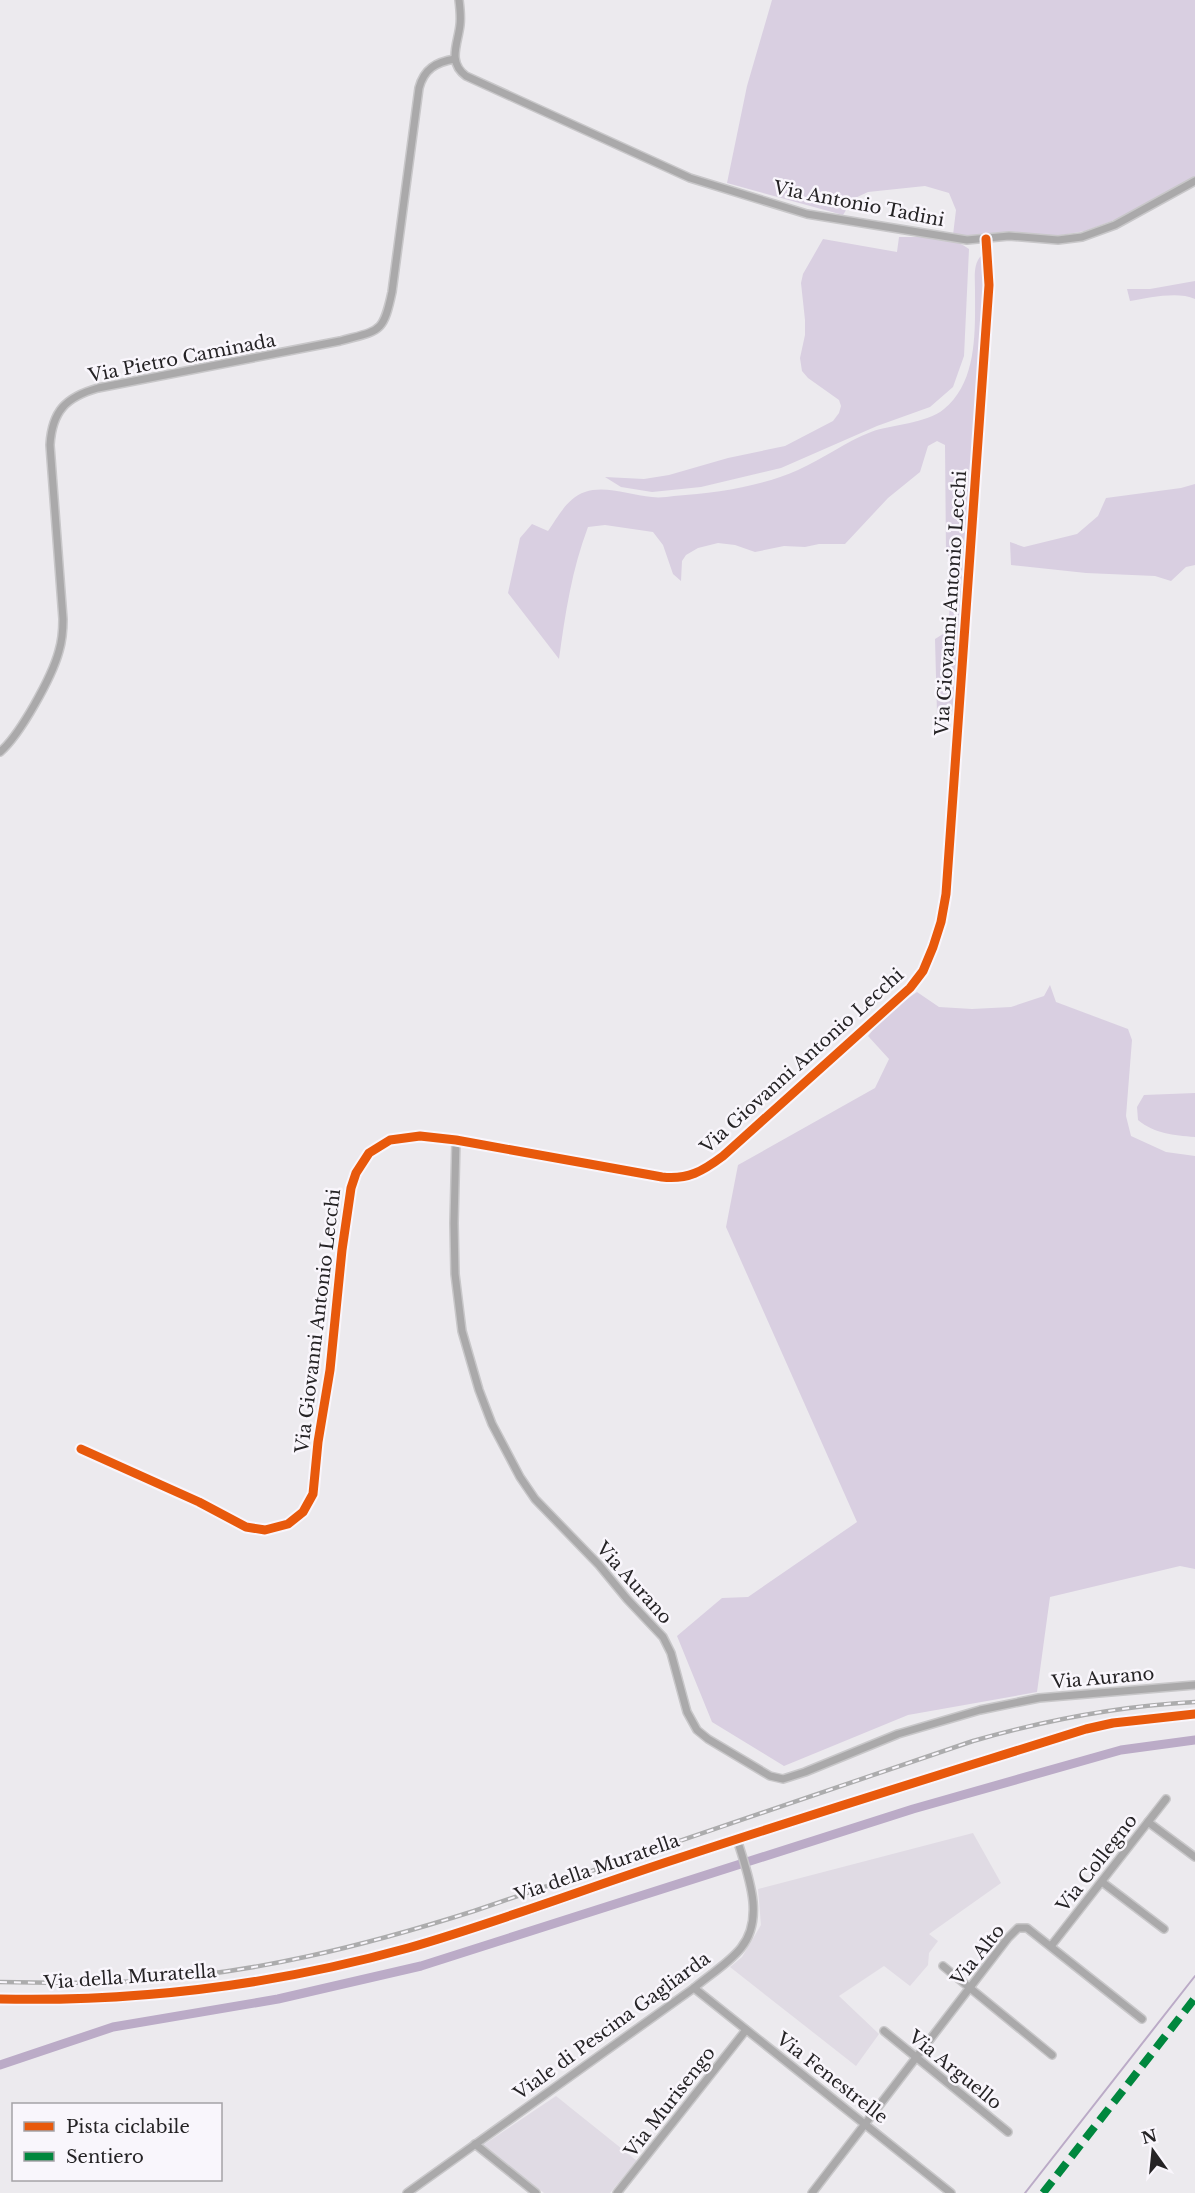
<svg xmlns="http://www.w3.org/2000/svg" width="1195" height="2193" font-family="'Libre Baskerville',serif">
<rect width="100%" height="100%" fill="#eceaee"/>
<g fill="#e0dbe4">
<polygon points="973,1833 1001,1883 929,1934 938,1941 929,1953 928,1965 910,1986 884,1966 839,1996 879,2034 856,2066 730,1967 742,1957 761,1925 758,1889"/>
<polygon points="556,2096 637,2161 610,2193 544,2193 483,2145"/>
</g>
<g fill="#d9cfe1">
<polygon points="772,0 1195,0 1195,179 1162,194 1117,219 1085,231 1056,236 1000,232 967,237 953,235 956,210 949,193 925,186 868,192 853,199 843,215 727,183 747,86"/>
<path d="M899 237C921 237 952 235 969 249L964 356 953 387 930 407 877 426 781 468 701 487 652 492 621 487 605 477 644 479 669 475 728 458 785 446 833 421 839 413 841 406 839 400 808 378 802 371 800 358 805 335V320L801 283 803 274 823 239 897 252Z"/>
<path d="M981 256 985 265 987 278 957 716 937 714 935 639 943 634 948 626 954 564 946 552 945 445 937 441 928 446 920 472 888 498 845 544H819L805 547 784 546 755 552 735 545 718 543 698 548 686 555 682 561 681 581 673 574 663 545 653 532 605 525 588 527C572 569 565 614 559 659L508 593 520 538 532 524 548 531C558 517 567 498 585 492 605 485 630 495 652 497 659 498 667 497 674 496 717 493 759 487 798 470 823 459 845 442 871 432 892 424 926 424 944 409 978 381 975 330 975 290 975 278 973 264 981 256Z"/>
<path d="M1195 281V299C1177 291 1149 298 1130 301L1127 289H1150Z"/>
<polygon points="1195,484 1195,565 1186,567 1171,581 1155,576 1086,573 1011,565 1010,542 1024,547 1077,534 1098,516 1106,498 1181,488"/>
<polygon points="1050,985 1056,1002 1128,1029 1132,1040 1126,1116 1131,1136 1166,1152 1195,1156 1195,1569 1180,1566 1050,1597 1037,1692 908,1715 784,1766 712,1722 677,1636 722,1598 748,1597 857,1522 726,1227 738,1165 875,1088 889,1059 868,1036 888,1012 917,992 939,1007 972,1009 1011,1007 1044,996"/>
<path d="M1195 1093V1137C1173 1135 1155 1134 1138 1120L1137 1107 1144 1095Z"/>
</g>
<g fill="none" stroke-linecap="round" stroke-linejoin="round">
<polyline stroke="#bbabc7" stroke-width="2" points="1025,2193 1195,1976"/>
<polyline stroke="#bbabc7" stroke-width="9" points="0,2065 113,2027 278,1999 421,1966 913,1809 1121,1750 1195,1740"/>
<defs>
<g id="street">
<path d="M459 0C460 8 461 17 460 25 458 44 447 62 466 76L690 178 807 214 967 240 1009 236 1058 240 1082 237 1115 225 1195 181"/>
<path d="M0 752C20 735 52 677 59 651 62 641 63 630 63 619L50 445C52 411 66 397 98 388L340 341C380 330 383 334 392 292L419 88C424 69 436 62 455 59"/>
<polyline points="456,1140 454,1223 455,1274 462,1331 479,1390 492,1424 520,1477 535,1499 599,1565 627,1599 663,1637 671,1653 687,1712 697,1730 708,1739 770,1776 783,1779 805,1772 898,1734 980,1710 1039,1698 1195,1685"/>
<path d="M81 1449 199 1502 246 1527 265 1530 288 1524 303 1512 313 1494 318 1442 330 1370 342 1250 351 1188 356 1173 369 1153 390 1140 420 1136 456 1140 662 1177C688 1180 703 1171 723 1156L910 988 923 971 933 947 941 922 946 894 989 285 986 239"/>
<polyline points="1148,1822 1195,1857"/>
<polyline points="1102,1882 1164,1929"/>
<polyline points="1051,1946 1166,1799"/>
<polyline points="943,1966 1052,2055"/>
<polyline points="694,1988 951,2193"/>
<polyline points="884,2031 1008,2132"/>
<polyline points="475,2144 536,2193"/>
<path d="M407 2193 694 1988C709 1975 728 1964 741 1948 766 1917 747 1873 737 1839"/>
<polyline points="617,2193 746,2030"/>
<polyline points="812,2193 1008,1938 1018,1928 1027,1928 1142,2019"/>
</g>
<path id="secondary" d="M0 1999C138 2002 275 1985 408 1948 499 1922 587 1888 676 1859 812 1814 949 1772 1086 1729L1113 1723 1195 1714"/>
</defs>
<use href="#street" stroke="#c8c7c9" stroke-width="10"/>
<use href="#secondary" stroke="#c8c7c9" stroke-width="12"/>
<use href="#street" stroke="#aaa9aa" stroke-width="7"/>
<use href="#secondary" stroke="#a9a9aa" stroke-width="9"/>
<defs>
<path id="rail" d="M0 1982C45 1983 91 1984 136 1981 252 1974 364 1946 474 1911L973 1741C1046 1720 1119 1706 1195 1702"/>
</defs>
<use href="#rail" stroke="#acacad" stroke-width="4.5"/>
<use href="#rail" stroke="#f9f6fc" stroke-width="2" stroke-dasharray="7" stroke-linecap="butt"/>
<polyline stroke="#00873e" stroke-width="8" stroke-dasharray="15 8" stroke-linecap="butt" points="1043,2193 1195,1998"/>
<defs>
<g id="cycleway">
<path d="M81 1449 199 1502 246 1527 265 1530 288 1524 303 1512 313 1494 318 1442 330 1370 342 1250 351 1188 356 1173 369 1153 390 1140 420 1136 456 1140 662 1177C688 1180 703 1171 723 1156L910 988 923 971 933 947 941 922 946 894 989 285 986 239"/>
<path d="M0 1999C138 2002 275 1985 408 1948 499 1922 587 1888 676 1859 812 1814 949 1772 1086 1729L1113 1723 1195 1714"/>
</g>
</defs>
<use href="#cycleway" stroke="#f9f6fc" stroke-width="13"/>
<use href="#cycleway" stroke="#e8590c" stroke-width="9"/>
</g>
<g text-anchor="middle" stroke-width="5" stroke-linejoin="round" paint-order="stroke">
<g font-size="18" fill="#252325" stroke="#f9f6fc">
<text transform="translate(859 204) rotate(11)" y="6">Via Antonio Tadini</text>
<text transform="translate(182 358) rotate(-11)" y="6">Via Pietro Caminada</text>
<text transform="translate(951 603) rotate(-86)" y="6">Via Giovanni Antonio Lecchi</text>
<text transform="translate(802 1061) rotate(-42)" y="6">Via Giovanni Antonio Lecchi</text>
<text transform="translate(318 1321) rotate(-83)" y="6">Via Giovanni Antonio Lecchi</text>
<text transform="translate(634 1583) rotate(48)" y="6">Via Aurano</text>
<text transform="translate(1103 1678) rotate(-5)" y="6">Via Aurano</text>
<text transform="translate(1097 1863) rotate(-52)" y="6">Via Collegno</text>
<text transform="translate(597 1868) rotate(-19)" y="6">Via della Muratella</text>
<text transform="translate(978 1955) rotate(-51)" y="6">Via Alto</text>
<text transform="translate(130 1977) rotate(-4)" y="6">Via della Muratella</text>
<text transform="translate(612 2026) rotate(-36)" y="6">Viale di Pescina Gagliarda</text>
<text transform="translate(955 2070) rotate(39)" y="6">Via Arguello</text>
<text transform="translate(832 2078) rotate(38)" y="6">Via Fenestrelle</text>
<text transform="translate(670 2102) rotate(-52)" y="6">Via Murisengo</text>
</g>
</g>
<rect x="12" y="2103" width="210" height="78" fill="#f9f6fc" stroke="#a4a2a6" stroke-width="1.5"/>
<rect x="24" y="2122" width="30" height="9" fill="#e8590c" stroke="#a4a2a6" stroke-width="1.5"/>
<text x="66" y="2133" font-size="18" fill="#252325">Pista ciclabile</text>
<rect x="24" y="2152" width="30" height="9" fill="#00873e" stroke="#a4a2a6" stroke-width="1.5"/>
<text x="66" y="2163" font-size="18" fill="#252325">Sentiero</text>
<g transform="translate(1153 2151) rotate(345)" stroke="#f9f6fc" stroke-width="4.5" paint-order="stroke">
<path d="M0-4.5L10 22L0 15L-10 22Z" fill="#252325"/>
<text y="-9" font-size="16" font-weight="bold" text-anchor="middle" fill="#252325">N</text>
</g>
</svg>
